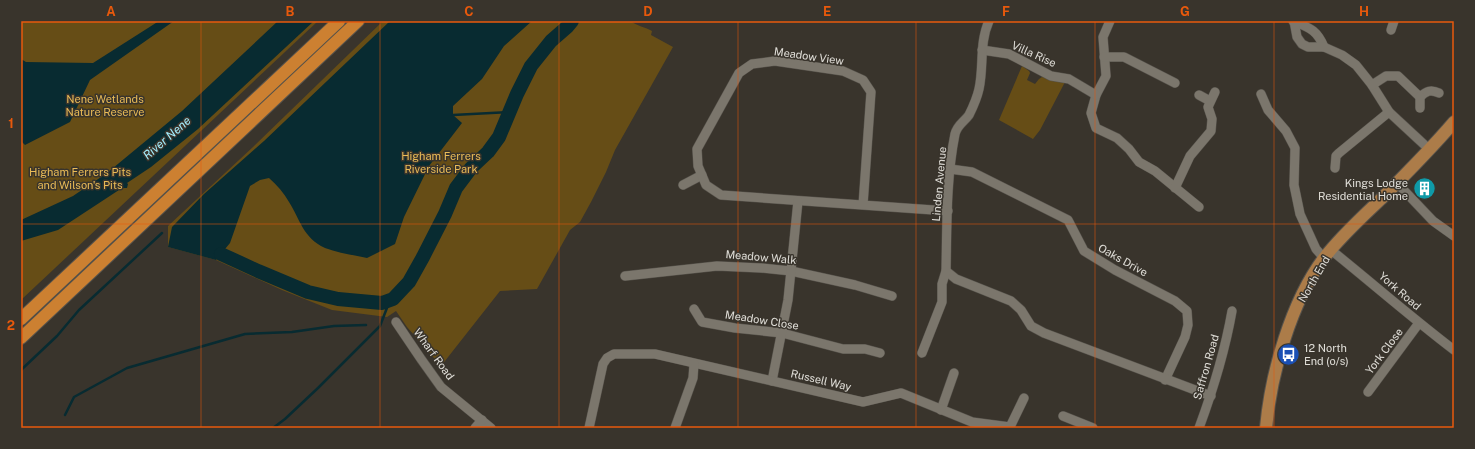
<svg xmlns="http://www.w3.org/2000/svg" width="1475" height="449" font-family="'Public Sans',sans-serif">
<rect width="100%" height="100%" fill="#39342c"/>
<g fill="#664d16">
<polygon points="21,21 318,21 21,300"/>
<path d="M383 21H631C636 26 646 27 652 31L651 35 673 47 615 150 606 172 591 202 580 222 570 230 537 289 500 291 441 366 407 327 396 311 387 317 332 310 282 290 216 260 168 247V226L253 147Z"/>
<polygon points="1022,66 1029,71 1030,73 1027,80 1035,84 1039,79 1042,77 1065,82 1040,130 1033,139 999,120"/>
</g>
<g fill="#082b31">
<polygon points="159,21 174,21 90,80 70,122 25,145 21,141 21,59 26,62 93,63"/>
<polygon points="278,21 314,21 198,129 151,167 127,183 128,184 127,188 122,188 58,230 21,241 21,220 73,196 107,173 182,111"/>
<path d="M390 21H532L504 46 482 79 453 106V115L462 123 429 166 404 217 395 244 367 258C354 255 338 253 325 248 303 238 300 219 289 202 284 193 277 185 269 178L260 180 250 186 230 243 216 260 168 247 172 227 204 194 264 141Z"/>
</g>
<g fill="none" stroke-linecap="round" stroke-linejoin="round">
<g stroke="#082b31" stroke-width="2.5">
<polyline points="453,115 511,112"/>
<polyline points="21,370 57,336 79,310 162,233"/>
<polyline points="65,415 74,397 127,368 245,334 292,332 334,326 366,325"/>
<polyline points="273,428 285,419 318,388 380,326 390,300"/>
</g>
<polyline stroke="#082b31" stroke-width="14" points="221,254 258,271 308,292 338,299 382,303 393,299 409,282 423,257 445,214 456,188 471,168 488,152 499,137 517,94 531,66 551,41 567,27 572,21"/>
<defs>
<g id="street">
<polyline points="1110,21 1103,37 1106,76 1096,95 1091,113 1096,128 1117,138 1129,149 1139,162 1155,171 1199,207"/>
<path d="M1293 21C1310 28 1317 30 1324 47"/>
<polyline points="1294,21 1297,37 1302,44 1308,47 1324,47 1342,55 1356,65 1372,85 1389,112 1430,150"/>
<polyline points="1391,30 1394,21"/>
<polyline points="982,50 1009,54 1051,76 1069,79 1096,95"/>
<polyline points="1104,57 1124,57 1175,83"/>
<path d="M1372 85 1386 76H1398L1420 97C1426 91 1431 89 1439 93"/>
<polyline points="1261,94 1268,110 1286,131 1295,148 1294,185 1300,214 1316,249 1324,258"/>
<polyline points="1199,95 1210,101"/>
<polyline points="1420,108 1420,97"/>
<polyline points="1335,168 1336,156 1339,153 1389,112"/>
<polyline points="950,169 972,172 1068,220 1084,251 1115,270 1175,301 1187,311 1188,325 1185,337 1165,380"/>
<polyline points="1397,183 1433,221 1454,236"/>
<polyline points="683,185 702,175"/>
<polyline points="1175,188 1190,156 1211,131 1212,119 1208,107 1215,92"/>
<polyline points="863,205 871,92 863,80 843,71 775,61 752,64 739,73 697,149 698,166 706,185 721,195 948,211"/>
<path d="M1331 250C1372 283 1412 318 1454 350"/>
<polyline points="946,271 956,279 1011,301 1021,310 1031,326 1044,333 1211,396"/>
<polyline points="625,276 717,266 761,268 791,271 855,285 892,296"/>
<polyline points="694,309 702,322 735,328 782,333 843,349 865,349 880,353"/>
<polyline points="396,322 421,359 441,387 491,428"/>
<path d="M922 353 942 302V284L946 271C947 226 946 179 955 134 957 125 964 122 969 115 973 107 977 98 979 89 984 67 979 43 989 21"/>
<polyline points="772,381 788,300 798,201"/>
<polyline points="1368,392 1419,323"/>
<polyline points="941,410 954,373"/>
<polyline points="1063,416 1093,428"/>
<polyline points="475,428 482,420"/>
<polyline points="589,428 603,364 607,358 614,354 655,354 863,402 901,393 972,422 1010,427 1024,398"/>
<polyline points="675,428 693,378 694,364"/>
<path d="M1199 428C1213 390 1225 351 1232 311"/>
</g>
<path id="primary" d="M1266 428C1271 373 1291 302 1324 258 1341 236 1361 218 1381 199 1406 174 1431 149 1454 122"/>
<g id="highway">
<polyline points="21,319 339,21"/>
<polyline points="21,338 358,21"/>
</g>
</defs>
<use href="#street" stroke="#56524b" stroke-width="10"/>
<use href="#primary" stroke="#56524b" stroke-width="14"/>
<use href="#highway" stroke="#56524b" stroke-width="14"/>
<use href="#street" stroke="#7b766c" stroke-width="9"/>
<use href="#primary" stroke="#ac7c49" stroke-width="12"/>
<use href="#highway" stroke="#cc8031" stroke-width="12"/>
</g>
<path fill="none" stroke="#e8590c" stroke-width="1" stroke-opacity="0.55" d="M201 21V428M380 21V428M559 21V428M738 21V428M916 21V428M1095 21V428M1274 21V428M21 224H1454"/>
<defs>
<symbol id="building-disc" viewBox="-11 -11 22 22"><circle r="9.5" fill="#0f9aa8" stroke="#39342c"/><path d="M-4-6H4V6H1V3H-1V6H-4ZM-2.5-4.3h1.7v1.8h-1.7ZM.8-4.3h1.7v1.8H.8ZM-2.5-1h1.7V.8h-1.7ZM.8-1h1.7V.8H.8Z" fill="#fff"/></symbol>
<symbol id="bus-disc" viewBox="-11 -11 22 22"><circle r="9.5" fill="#1a4fb4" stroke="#39342c"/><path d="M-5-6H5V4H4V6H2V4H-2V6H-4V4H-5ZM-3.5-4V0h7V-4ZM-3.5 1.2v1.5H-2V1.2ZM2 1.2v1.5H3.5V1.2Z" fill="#fff"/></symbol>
</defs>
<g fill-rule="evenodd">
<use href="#building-disc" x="1412" y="176" width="25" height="25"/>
<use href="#bus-disc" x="1276" y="342" width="25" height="25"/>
</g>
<g text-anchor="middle" stroke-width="3" stroke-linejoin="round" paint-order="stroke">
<g font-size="11" fill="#e0ded8" stroke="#39342c">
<text transform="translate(1034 54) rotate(24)" y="4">Villa Rise</text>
<text transform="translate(809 56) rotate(8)" y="4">Meadow View</text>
<text transform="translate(939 184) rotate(-85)" y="4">Linden Avenue</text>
<text transform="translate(761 257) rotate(5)" y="4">Meadow Walk</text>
<text transform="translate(1123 260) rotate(29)" y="4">Oaks Drive</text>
<text transform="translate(1314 279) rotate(-60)" y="4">North End</text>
<text transform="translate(1400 291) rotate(41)" y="4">York Road</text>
<text transform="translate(762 320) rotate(9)" y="4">Meadow Close</text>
<text transform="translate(1384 351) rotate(-53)" y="4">York Close</text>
<text transform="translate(434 354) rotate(54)" y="4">Wharf Road</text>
<text transform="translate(1206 367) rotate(-74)" y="4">Saffron Road</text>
<text transform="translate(821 380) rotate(13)" y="4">Russell Way</text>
</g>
<g font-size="11" fill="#ebbc57" stroke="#39342c">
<text x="105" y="103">Nene Wetlands<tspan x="105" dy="13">Nature Reserve</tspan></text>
<text x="441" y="160">Higham Ferrers<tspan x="441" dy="13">Riverside Park</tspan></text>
<text x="80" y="176">Higham Ferrers Pits<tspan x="80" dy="13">and Wilson's Pits</tspan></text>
</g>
<g font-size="11" fill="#e0ded8" stroke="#39342c" text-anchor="end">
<text x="1408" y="187">Kings Lodge<tspan x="1408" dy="13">Residential Home</tspan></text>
<text x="1304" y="352" text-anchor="start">12 North<tspan x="1304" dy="13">End (o/s)</tspan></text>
</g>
<g font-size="12" font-style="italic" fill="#a3efff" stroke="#39342c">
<text transform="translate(167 138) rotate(-41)" y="4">River Nene</text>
</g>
</g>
<rect width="1475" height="449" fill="none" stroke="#39342c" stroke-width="44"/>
<rect x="22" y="22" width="1431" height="405" fill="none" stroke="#e8590c" stroke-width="1.5"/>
<g font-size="13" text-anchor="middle" font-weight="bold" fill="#e8590c">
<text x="111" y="16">A</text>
<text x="290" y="16">B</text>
<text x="469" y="16">C</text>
<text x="648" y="16">D</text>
<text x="827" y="16">E</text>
<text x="1006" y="16">F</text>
<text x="1185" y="16">G</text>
<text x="1364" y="16">H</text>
<text x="11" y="128">1</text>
<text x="11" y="330">2</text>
</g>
</svg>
